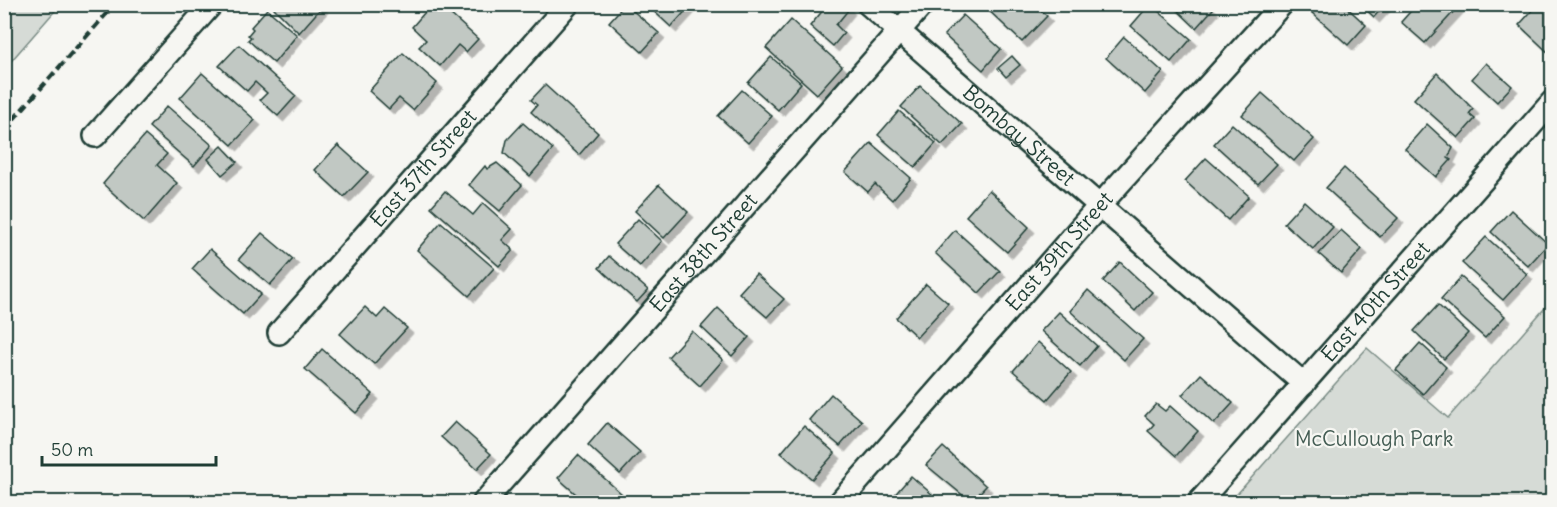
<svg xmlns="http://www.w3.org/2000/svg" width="1557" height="507" font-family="Delius,sans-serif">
<defs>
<filter id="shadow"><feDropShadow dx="5.5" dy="5.5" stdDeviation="0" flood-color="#0004"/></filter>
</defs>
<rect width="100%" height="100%" fill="#f6f6f2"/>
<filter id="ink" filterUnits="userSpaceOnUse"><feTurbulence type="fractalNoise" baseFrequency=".0167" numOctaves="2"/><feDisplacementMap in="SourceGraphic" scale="12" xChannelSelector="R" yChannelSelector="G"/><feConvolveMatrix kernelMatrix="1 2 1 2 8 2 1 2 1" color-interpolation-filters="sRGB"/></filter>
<g filter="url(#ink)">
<g fill="#d6dbd6" stroke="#7a8c85" stroke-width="1.5">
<polygon points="5,4 60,5 5,68 4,5"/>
<polygon points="1552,300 1552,489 1542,502 1230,502 1367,348 1448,418"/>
</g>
<g fill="#c1c8c3" stroke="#1f3d34" stroke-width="1.5" filter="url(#shadow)">
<polygon points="270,4 319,4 322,7 299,33"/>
<polygon points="432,4 439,4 478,39 466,52 458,45 440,66 419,47 426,40 412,27"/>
<polygon points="625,4 659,33 642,52 609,22"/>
<polygon points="646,4 692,4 671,27"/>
<polygon points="819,4 845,4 849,9 836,25 844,33 833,46 810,26 824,9"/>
<polygon points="982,4 1034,4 1047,16 1022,42"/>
<polygon points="1150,4 1191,39 1171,62 1131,26"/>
<polygon points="1171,4 1208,4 1213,9 1196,28"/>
<polygon points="1320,4 1343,4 1366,25 1348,45 1312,13"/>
<polygon points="1360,4 1386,4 1374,17"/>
<polygon points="1417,4 1457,4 1459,6 1425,43 1401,22"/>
<polygon points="1538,4 1542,4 1552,14 1552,56 1519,25"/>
<polygon points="267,9 297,35 274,63 248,40 251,37 248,35 253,29 251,27"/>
<polygon points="963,15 1001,49 983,70 944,35"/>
<polygon points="791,20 842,66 817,94 766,48"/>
<polygon points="1124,37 1163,72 1145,93 1106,58"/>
<polygon points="239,45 296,96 278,116 260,100 267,93 255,82 247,91 219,66"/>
<polygon points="403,53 437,83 413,110 399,98 389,109 369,91"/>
<polygon points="1012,56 1020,65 1006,77 998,68"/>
<polygon points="771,57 801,83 778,110 748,83"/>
<polygon points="1486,63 1512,86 1497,102 1472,79"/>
<polygon points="202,73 255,120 232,145 180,98"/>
<polygon points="1437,73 1473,109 1469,114 1475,119 1458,138 1414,99"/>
<polygon points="545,85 598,133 579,155 531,112 537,105 531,100"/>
<polygon points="920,86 962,124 942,145 901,107"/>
<polygon points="742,90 772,116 748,143 718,116"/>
<polygon points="1262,93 1314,139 1294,161 1242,115"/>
<polygon points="167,106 212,145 194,166 149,127"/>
<polygon points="899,111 936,143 915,167 878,135"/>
<polygon points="523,123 553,149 530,176 504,153 507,140"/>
<polygon points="1232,124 1277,164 1258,184 1214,144"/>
<polygon points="1427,124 1453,148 1448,158 1451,160 1436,177 1405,149"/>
<polygon points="145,135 167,154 157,165 177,183 144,221 103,184"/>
<polygon points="871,143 911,178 892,200 875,184 868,192 845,172"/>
<polygon points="338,145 368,172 344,197 315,170"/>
<polygon points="222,146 237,162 222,175 208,159"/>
<polygon points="1206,158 1249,196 1228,220 1185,181"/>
<polygon points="497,163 522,185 500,211 469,185 485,166 487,169"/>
<polygon points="1344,168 1398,218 1380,237 1326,188"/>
<polygon points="659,185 688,212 664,238 635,211"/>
<polygon points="989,190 1029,227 1007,252 966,216"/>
<polygon points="445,191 473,215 483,203 512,229 502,240 513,250 499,266 431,207"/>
<polygon points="1304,201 1333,227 1313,249 1284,223"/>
<polygon points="1511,210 1548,244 1528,266 1491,232"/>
<polygon points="638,219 662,241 640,266 615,244"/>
<polygon points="441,222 494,268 469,296 417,250"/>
<polygon points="955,230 1000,271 979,293 935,253"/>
<polygon points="1341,230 1362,249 1341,273 1319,254"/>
<polygon points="262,233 293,259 270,285 239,259"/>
<polygon points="1486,237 1527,274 1503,300 1462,263"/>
<polygon points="210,249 261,294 243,314 192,269"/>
<polygon points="609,256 648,290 637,302 599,268"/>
<polygon points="1120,262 1152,292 1135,311 1103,281"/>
<polygon points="756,274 784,299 767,317 739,293"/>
<polygon points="1461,277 1505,316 1485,338 1441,299"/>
<polygon points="926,284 948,303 917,337 896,318"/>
<polygon points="1088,290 1143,339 1124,360 1070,311"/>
<polygon points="1438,305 1468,333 1444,359 1414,331"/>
<polygon points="365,307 377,318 385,309 407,328 374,364 340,334"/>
<polygon points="718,308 749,337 732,356 701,327"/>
<polygon points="1059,312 1097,346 1080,366 1041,331"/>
<polygon points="692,331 723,360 700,386 668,357"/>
<polygon points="1038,342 1071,372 1047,400 1013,371"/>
<polygon points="1420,343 1446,367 1423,394 1396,370"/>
<polygon points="322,349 373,394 356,413 305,369"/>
<polygon points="1201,374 1233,403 1214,424 1182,395"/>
<polygon points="831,394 862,421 840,446 809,420"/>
<polygon points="1156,404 1165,411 1170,406 1198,431 1176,456 1148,431 1154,424 1145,416"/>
<polygon points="455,422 491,454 477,469 441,437"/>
<polygon points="607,423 640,452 620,474 588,445"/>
<polygon points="804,426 835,453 812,479 781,453"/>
<polygon points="943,447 986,486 971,502 926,465"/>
<polygon points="578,455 631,502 585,502 558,478"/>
<polygon points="911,476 941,502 897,502 892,498"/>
</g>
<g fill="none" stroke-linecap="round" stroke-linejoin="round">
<defs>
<g id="minor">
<path id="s1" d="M868 4 1304 384"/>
<polyline points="95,136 212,4"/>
<path id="s2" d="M279 333 568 4"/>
<path id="s3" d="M484 502 923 4"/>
<path id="s4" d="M840 502 1100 205 1282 4"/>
<path id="s5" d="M1199 502 1552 102"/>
</g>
</defs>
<use href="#minor" stroke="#1f3d34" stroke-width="26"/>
<use href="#minor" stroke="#f6f6f2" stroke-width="21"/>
<polyline stroke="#1f3d34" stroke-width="4.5" stroke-dasharray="9 4.5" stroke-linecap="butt" points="4,130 115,4"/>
</g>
</g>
<g text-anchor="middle" stroke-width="4.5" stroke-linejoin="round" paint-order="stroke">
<g font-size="21" fill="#1f3d34" stroke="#f6f6f2">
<text dy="7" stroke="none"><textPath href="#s1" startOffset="200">Bombay Street</textPath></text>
<text dy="7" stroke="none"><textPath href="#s2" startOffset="219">East 37th Street</textPath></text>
<text dy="7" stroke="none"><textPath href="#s4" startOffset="333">East 39th Street</textPath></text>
<text dy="7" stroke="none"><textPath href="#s3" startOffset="332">East 38th Street</textPath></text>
<text dy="7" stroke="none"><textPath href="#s5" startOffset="267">East 40th Street</textPath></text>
</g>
<g font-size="21" fill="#445d54" stroke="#f6f6f2">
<text x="1374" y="446">McCullough Park</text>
</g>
</g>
<rect width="1557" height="507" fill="none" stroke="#f6f6f2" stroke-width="24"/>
<rect x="12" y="12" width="1533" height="483" fill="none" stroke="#1f3d34" stroke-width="2" filter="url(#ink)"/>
<path d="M42 456v9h174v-9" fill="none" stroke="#1f3d34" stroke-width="3"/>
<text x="51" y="456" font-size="18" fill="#1f3d34" stroke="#f6f6f2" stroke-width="4.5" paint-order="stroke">50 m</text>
</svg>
